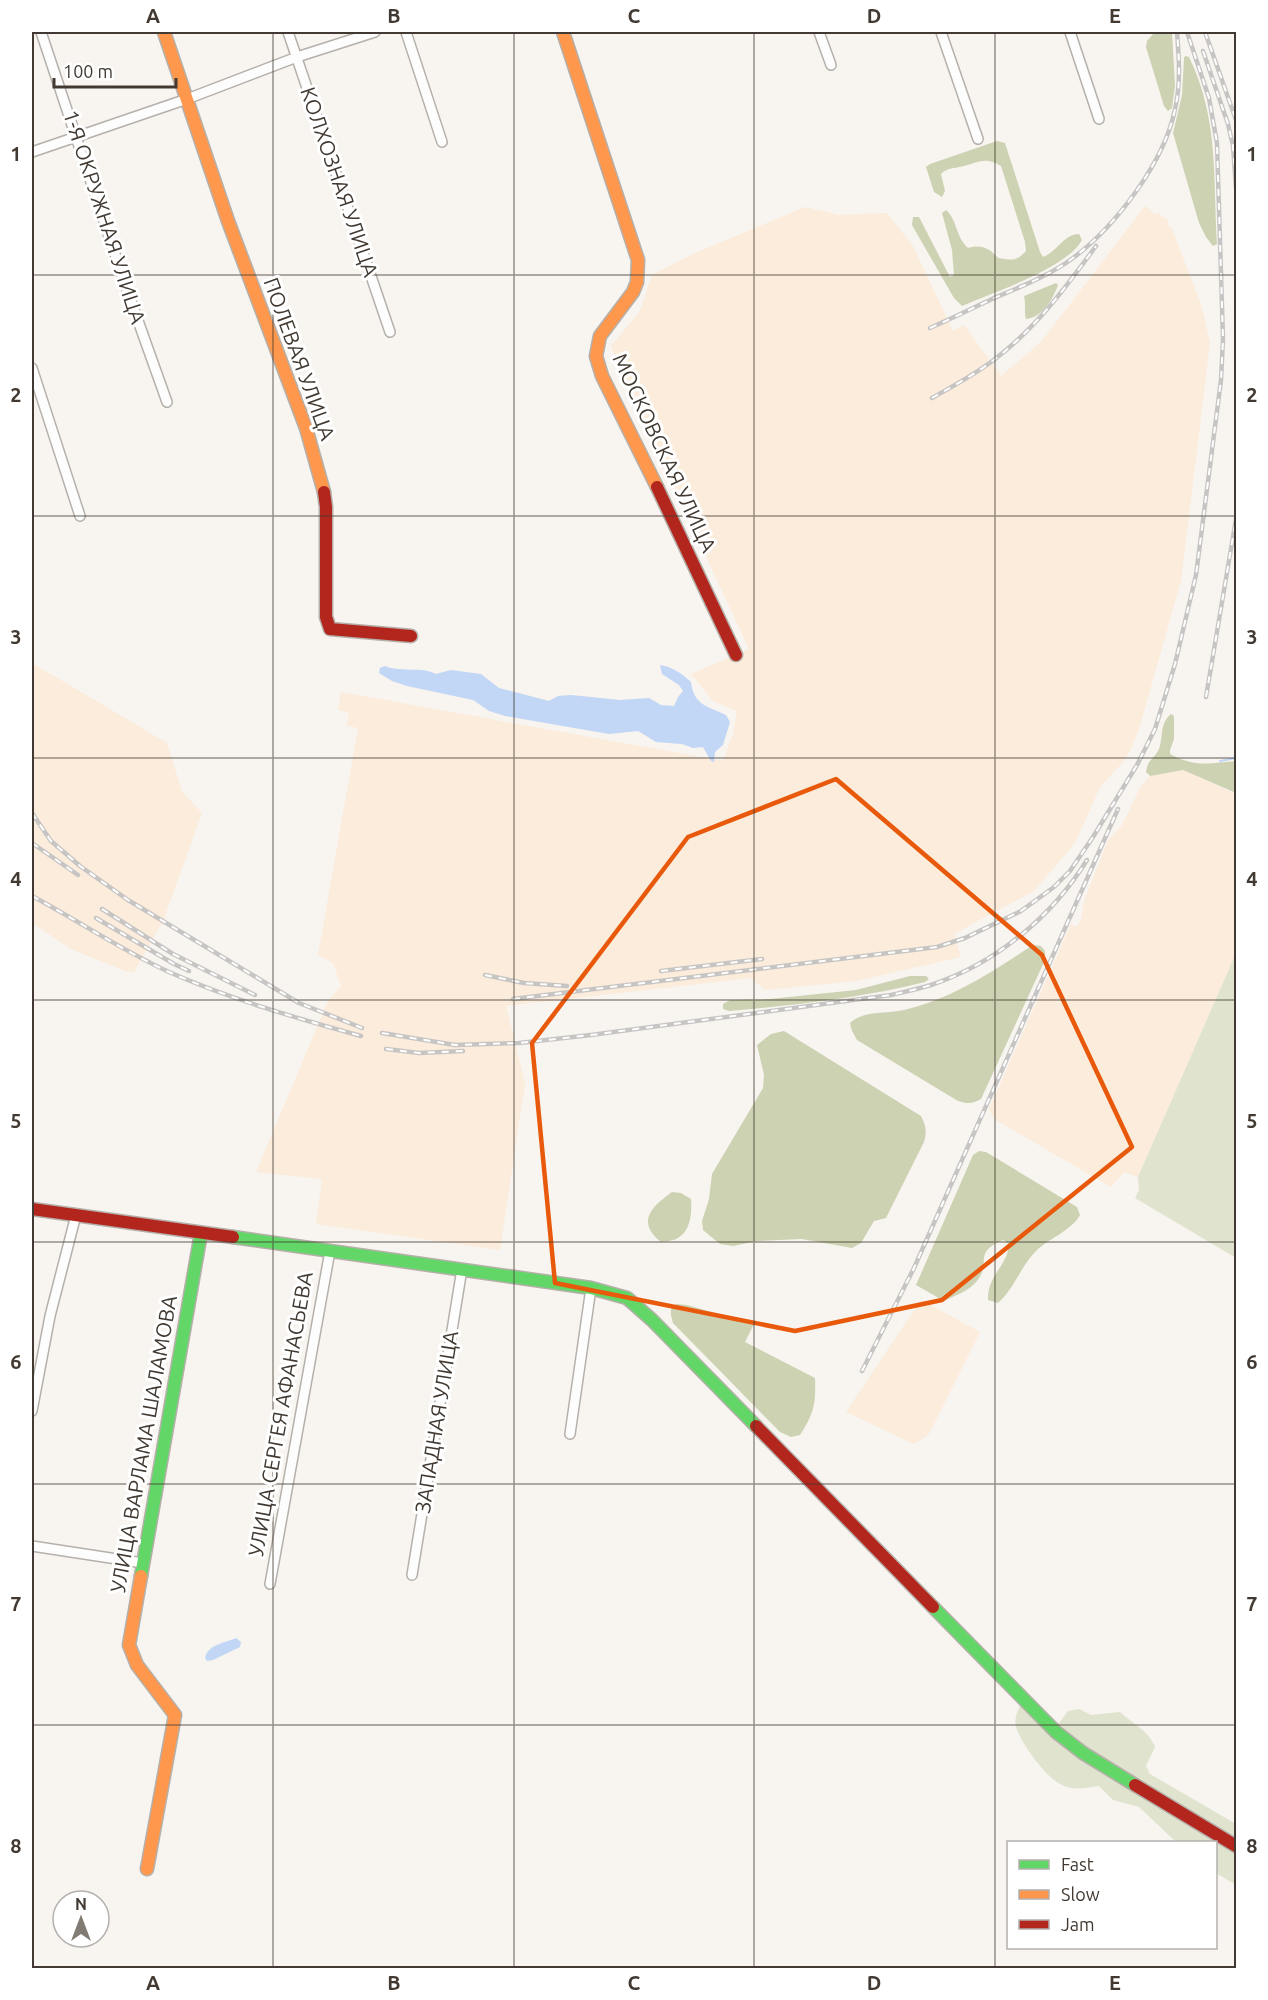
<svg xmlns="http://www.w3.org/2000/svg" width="1268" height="2000" font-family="Ubuntu,sans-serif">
<rect width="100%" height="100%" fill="#f8f4f0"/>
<g fill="#fbecdb">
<polygon points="1145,206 1156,215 1158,213 1169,221 1167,224 1172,229 1201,304 1210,343 1181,581 1139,729 1130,751 1123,762 1100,787 1075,843 1034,891 954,934 961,957 856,981 765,990 751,978 506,1006 525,1083 500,1250 316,1224 322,1179 256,1172 328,1001 341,986 333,963 318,955 358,728 347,726 349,713 338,710 341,692 723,761 733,734 737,711 713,701 691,674 749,649 663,464 611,346 640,311 652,275 693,254 805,207 839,215 887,213 913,246 953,331 964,325 1001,376 1041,342"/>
<polygon points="32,663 167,743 182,792 202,813 163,921 134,972 125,971 71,949 32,923"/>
<polygon points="1183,770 1236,794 1236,953 1138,1177 1124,1172 1111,1187 994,1119 989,1109 1071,924 1077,927 1081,919 1085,898 1108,841 1122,825 1140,788 1150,776"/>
<polygon points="921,1300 980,1332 929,1434 914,1444 846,1412"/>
</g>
<g fill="#e0e4cf">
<polygon points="1236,953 1236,1258 1135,1198 1139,1190 1138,1177"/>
<path d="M1021 1704 1048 1726 1059 1723 1068 1711 1079 1709 1091 1715 1120 1712C1133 1724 1149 1731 1155 1747L1146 1766 1150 1774 1236 1824V1885L1216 1873V1842H1176L1139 1807 1113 1800 1099 1786C1086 1788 1074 1791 1062 1785 1046 1778 1021 1743 1016 1727 1014 1718 1017 1712 1021 1704Z"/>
</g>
<g fill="#cdd2b2">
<polygon points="1155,32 1172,32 1175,86 1172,108 1168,111 1164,106 1146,47 1147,41"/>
<path d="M1185 56 1189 57C1219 119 1213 177 1217 244L1213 246 1206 237 1199 223 1173 133 1182 95 1184 58Z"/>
<path d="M997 141 1005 143 1040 252 1043 257C1058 251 1064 234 1079 234L1082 240C1066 269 993 292 962 306L954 298 912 225 913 217H919L950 277 954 275 952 250 942 213 946 210C958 221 955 236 968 248 980 244 990 248 998 258 1011 260 1016 262 1026 251L1025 242 1001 166C984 155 976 164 959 167 951 169 947 168 941 174L945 191 942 197 934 192 926 167 930 164Z"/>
<path d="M1056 283 1058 285C1053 299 1042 318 1026 319 1024 314 1026 304 1024 296Z"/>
<path d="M1171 714 1174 716V739L1170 750V754C1196 768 1210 763 1236 761V793L1183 770 1150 776 1146 772C1148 759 1153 760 1158 751 1164 741 1158 725 1171 714Z"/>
<path d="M1033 945 1041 946 1045 951V960L981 1099C972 1104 968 1104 958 1101L857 1040 852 1031 850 1023C864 1010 887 1014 904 1010 952 999 992 972 1033 945Z"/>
<path d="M910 976H926L929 979 925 982C861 998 795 1005 729 1011L723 1009V1004L730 1000 770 999 856 990Z"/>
<path d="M784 1031 921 1116C926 1126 927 1131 924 1142L886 1218 874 1221 861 1243 852 1248 802 1239 757 1241 733 1246 720 1244 703 1230 702 1221 709 1199 712 1174 763 1088 764 1075 757 1045 771 1034Z"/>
<path d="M979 1151 986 1152 1077 1207 1080 1215C1072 1230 1050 1238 1037 1250 1021 1265 1015 1288 998 1303L988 1300C987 1275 1008 1266 1009 1244L1003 1240C972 1253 992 1262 977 1281 969 1291 954 1296 944 1301L916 1285 973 1155Z"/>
<path d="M672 1192 681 1193 691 1199C692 1213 691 1232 676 1239 672 1241 665 1241 661 1242 636 1222 651 1207 672 1192Z"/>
<path d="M676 1304 687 1305 754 1324 745 1342 815 1378C816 1403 814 1414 800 1435L791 1437 780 1432 673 1323C671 1315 668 1309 676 1304Z"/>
</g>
<g fill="#c2d6f6">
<path d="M660 665C673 667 681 673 691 682 694 706 708 706 726 715L730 722 723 745 715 752 714 762 711 761 703 747 693 748 682 744 656 742 638 731 609 734 505 716 489 711 473 700 407 686 392 681 379 673 380 668 385 666C402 673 422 666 436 674L451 670 481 674 499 688 549 701 558 696 571 695 620 700 649 698 661 705 674 706 678 697 683 691 679 685 662 674Z"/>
<path d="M236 1638 241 1642 240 1647 213 1660 207 1661 205 1658C208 1644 225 1643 236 1638Z"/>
</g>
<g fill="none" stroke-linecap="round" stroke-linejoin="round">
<polyline stroke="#c2d6f6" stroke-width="2" points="1220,761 1236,758"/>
<defs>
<g id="street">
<polyline points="41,32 126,287 167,402"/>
<polyline points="288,32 390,332"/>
<polyline points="406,32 442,142"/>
<polyline points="819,32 831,65"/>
<polyline points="941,32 978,139"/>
<polyline points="1070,32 1099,119"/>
<polyline points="32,152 187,99 297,57 375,32"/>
<polyline points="32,368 80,516"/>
<polyline points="32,1411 50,1316 76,1215"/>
<polyline points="570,1434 591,1288"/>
<polyline points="32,1546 143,1563"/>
<polyline points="412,1575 462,1269"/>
<polyline points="270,1584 330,1251"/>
</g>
<g id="fast">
<polyline points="233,1237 591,1288 627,1298 652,1320 756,1426"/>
<polyline points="141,1576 201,1233"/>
<polyline points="933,1607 1056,1732 1083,1753 1135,1785"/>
</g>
<g id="slow">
<polyline points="164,32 228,221 306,428 324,492"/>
<polyline points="563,32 638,260 637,282 633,292 600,336 596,356 602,376 657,487"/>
<polyline points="141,1576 129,1645 137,1665 175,1715 147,1869"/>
</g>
<g id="jam">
<polyline points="657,487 736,655"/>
<polyline points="324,492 326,507 326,617 330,629 411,636"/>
<polyline points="32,1209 233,1237"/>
<polyline points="756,1426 933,1607"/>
<polyline points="1135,1785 1236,1846"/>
</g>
</defs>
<use href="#street" stroke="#b5b0aa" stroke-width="12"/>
<use href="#fast" stroke="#b5b0aa" stroke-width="15"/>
<use href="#slow" stroke="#b5b0aa" stroke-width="15"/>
<use href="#jam" stroke="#b5b0aa" stroke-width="15"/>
<use href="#street" stroke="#fefdfd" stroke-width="9"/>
<use href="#fast" stroke="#63d668" stroke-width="12"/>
<use href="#slow" stroke="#ff974d" stroke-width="12"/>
<use href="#jam" stroke="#b3261e" stroke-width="12"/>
<defs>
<g id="rail">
<polyline points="1205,32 1236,120"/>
<polyline points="1203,51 1228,124 1233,146 1236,188"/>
<path d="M930 328C951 319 971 309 992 299 1020 287 1049 276 1073 258 1116 226 1165 161 1175 109 1181 84 1179 57 1177 32"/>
<path d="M932 398C953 386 976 374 995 359 1036 328 1066 287 1096 246"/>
<polyline points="1206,697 1236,519"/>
<polyline points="32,813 51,841 80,866 128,900 299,1003 362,1028"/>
<polyline points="32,843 78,875"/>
<path d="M32 896C77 920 121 950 169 972 230 999 296 1018 361 1036"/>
<polyline points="102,909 173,954 255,995"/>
<polyline points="96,918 174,964 189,971"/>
<polyline points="661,971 762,959"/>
<polyline points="485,975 524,983 567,986"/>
<polyline points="513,999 937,947 965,938 1021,911 1054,887 1070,871 1093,837 1137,765 1155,729 1175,664 1196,575 1221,380 1223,339 1217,143 1209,98 1187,32"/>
<path d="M382 1033 455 1045 519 1043 591 1035 891 995C904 992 918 989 931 985 995 964 1052 917 1087 860"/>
<polyline points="386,1049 419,1053 463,1051"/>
<polyline points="862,1371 914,1268 1118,809"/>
</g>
</defs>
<use href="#rail" stroke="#c7c5c4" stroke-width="4.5"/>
<use href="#rail" stroke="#fff" stroke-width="2" stroke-dasharray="7" stroke-linecap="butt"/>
</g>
<path fill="none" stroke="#e8590c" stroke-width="4.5" stroke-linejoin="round" d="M836 779 1042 955 1132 1147 942 1300 795 1331 555 1283 532 1043 688 837Z"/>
<path fill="none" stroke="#423a32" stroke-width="1.5" stroke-opacity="0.55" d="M273 32V1968M514 32V1968M754 32V1968M995 32V1968M32 275H1236M32 516H1236M32 758H1236M32 1000H1236M32 1242H1236M32 1484H1236M32 1725H1236"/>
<g text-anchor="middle" stroke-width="6" stroke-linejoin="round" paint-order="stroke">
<g font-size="21" fill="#423a32" stroke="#fff">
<text transform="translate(339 182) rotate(71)" y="7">КОЛХОЗНАЯ УЛИЦА</text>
<text transform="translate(104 217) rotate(72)" y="7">1-Я ОКРУЖНАЯ УЛИЦА</text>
<text transform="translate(299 359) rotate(70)" y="7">ПОЛЕВАЯ УЛИЦА</text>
<text transform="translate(664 453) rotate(65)" y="7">МОСКОВСКАЯ УЛИЦА</text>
<text transform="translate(281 1414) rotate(-80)" y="7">УЛИЦА СЕРГЕЯ АФАНАСЬЕВА</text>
<text transform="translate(437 1422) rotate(-81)" y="7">ЗАПАДНАЯ УЛИЦА</text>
<text transform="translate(144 1444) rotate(-80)" y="7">УЛИЦА ВАРЛАМА ШАЛАМОВА</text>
</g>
</g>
<rect width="1268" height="2000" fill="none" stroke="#ffffff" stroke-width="66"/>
<rect x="1007" y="1841" width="210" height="108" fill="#ffffff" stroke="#b3b0ad" stroke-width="1.5"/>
<rect x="1019" y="1860" width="30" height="9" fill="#63d668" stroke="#b3b0ad" stroke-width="1.5"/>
<text x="1061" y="1871" font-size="18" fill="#423a32">Fast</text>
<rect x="1019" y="1890" width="30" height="9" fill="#ff974d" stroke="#b3b0ad" stroke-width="1.5"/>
<text x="1061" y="1901" font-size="18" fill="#423a32">Slow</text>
<rect x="1019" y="1920" width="30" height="9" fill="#b3261e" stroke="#b3b0ad" stroke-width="1.5"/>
<text x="1061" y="1931" font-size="18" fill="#423a32">Jam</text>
<g transform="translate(81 1919)"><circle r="28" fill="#ffffff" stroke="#b3b0ad" stroke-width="1.5"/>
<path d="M0-4.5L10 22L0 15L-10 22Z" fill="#827b74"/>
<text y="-9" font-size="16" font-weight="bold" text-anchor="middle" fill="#423a32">N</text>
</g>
<path d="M54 78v9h122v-9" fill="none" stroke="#423a32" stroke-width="3"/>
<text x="63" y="78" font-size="18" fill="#423a32" stroke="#ffffff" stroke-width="4.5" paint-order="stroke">100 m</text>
<rect x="33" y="33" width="1202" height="1934" fill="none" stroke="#423a32" stroke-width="2"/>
<g font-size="20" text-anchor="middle" font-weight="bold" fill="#423a32">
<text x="153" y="23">A</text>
<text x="394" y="23">B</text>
<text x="634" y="23">C</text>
<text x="874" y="23">D</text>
<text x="1115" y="23">E</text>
<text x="16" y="161">1</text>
<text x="1252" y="161">1</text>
<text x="16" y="402">2</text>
<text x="1252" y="402">2</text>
<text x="16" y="644">3</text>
<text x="1252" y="644">3</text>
<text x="16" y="886">4</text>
<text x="1252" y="886">4</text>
<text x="16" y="1128">5</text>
<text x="1252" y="1128">5</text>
<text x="16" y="1369">6</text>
<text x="1252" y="1369">6</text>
<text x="16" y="1611">7</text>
<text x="1252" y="1611">7</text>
<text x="16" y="1853">8</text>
<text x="1252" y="1853">8</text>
<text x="153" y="1990">A</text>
<text x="394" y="1990">B</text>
<text x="634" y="1990">C</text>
<text x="874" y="1990">D</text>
<text x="1115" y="1990">E</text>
</g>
</svg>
